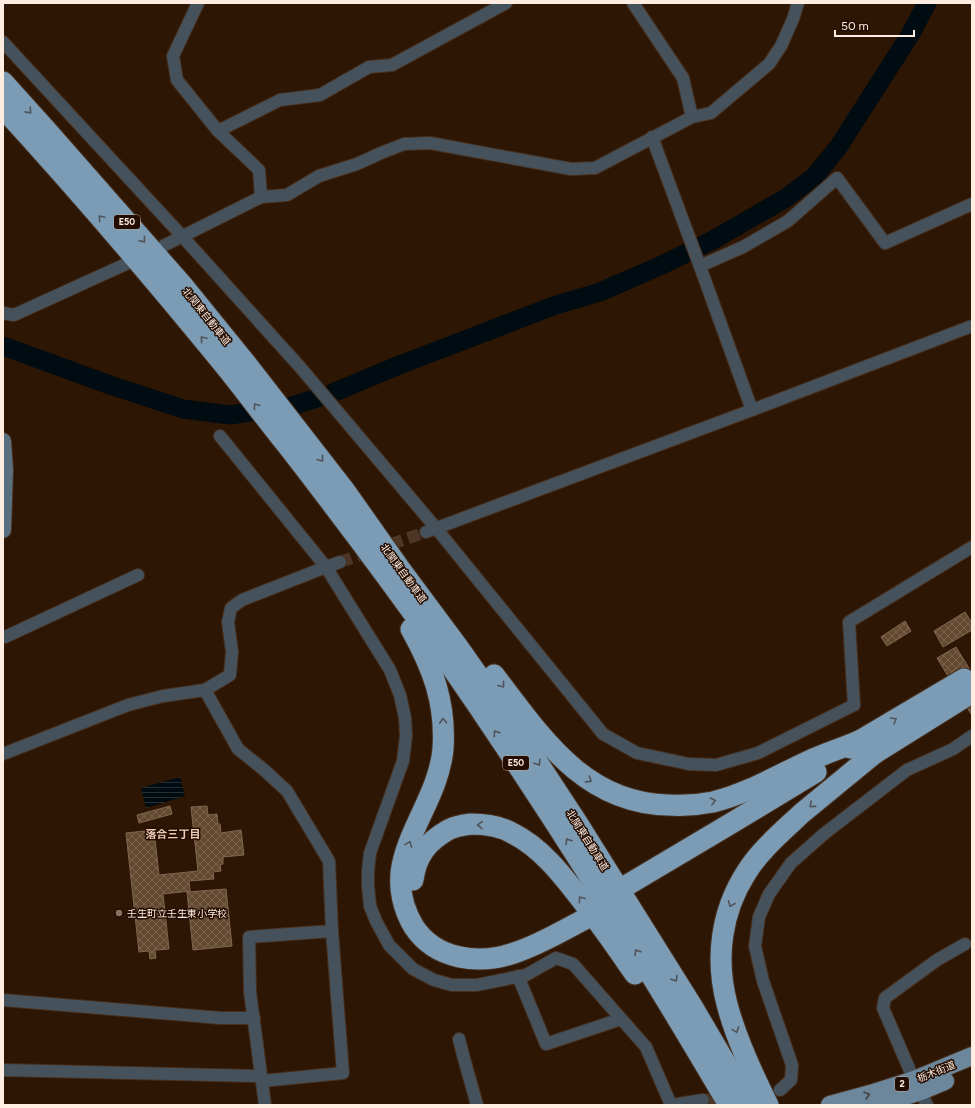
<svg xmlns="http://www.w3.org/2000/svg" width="975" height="1108" font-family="Figtree,'Noto Sans JP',sans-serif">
<defs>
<pattern id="water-rules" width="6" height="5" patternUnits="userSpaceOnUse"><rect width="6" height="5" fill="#000c11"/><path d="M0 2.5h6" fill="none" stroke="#263033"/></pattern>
<pattern id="building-cross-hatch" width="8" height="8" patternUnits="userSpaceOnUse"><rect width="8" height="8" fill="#644931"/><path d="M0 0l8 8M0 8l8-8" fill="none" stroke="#7b644f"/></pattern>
</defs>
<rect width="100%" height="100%" fill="#2e1604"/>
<polygon fill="url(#water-rules)" points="180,777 185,796 146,808 141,788"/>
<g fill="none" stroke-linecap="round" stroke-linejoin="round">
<polyline stroke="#000c11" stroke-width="19" points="3,346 110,385 183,409 230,415 292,406 330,394 397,366 556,305 600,292 662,265 713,240 786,198 815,176 839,146 910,35 927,3"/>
</g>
<g fill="url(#building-cross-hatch)" stroke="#81664f">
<polygon points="965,612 972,623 972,630 943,647 934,631"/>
<polygon points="905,621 911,631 887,646 881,637"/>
<polygon points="956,647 972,673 972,714 971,714 937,658"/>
<polygon points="170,806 172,814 139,823 137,815"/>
<polygon points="207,806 208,815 217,814 218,824 220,824 221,833 241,830 244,855 223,857 223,864 220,865 221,871 213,872 214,879 189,881 190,891 163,894 169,949 155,950 156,958 150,959 149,951 139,952 126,833 154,830 159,875 198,871 191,807"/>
<polygon points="226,889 232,946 193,950 187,892"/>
</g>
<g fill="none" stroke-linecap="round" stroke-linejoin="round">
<g stroke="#4d3625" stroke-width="12" stroke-dasharray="12 6" stroke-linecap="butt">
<polyline points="340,562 426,532"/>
<polyline points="703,1100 730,1097"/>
</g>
<defs>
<g id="street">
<polyline points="198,3 173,56 177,80 218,131 259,170 261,197"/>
<polyline points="633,3 683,78 692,117"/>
<polyline points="3,42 182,236 300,367 436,528 603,734 637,753 689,764 716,765 758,753 854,705 849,622 972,547"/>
<polyline points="218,131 280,100 320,95 369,67 392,65 506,3"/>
<polyline points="652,137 698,261 752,410"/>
<polyline points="163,246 261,197 287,195 319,176 357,164 381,153 404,144 430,143 571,169 595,168 692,117 711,113 769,64 781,46 793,19 798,3"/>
<polyline points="700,266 743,247 788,221 837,178 885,243 972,204"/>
<polyline points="3,313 14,315 126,264"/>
<polyline points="220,436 326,567 390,670 400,695 405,718 406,736 403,761 370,853 368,871 368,886 370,906 376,921 389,945 413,969 434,980 452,985 477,985 526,975 556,958 573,964 646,1047 671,1105"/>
<polyline points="426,532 752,410 972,326"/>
<polyline points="3,636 5,637 138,575"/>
<polyline points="205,690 238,749 263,769 287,791 329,861 332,931 249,937 250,992 265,1105"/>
<polyline points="3,754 128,705 163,696 205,690 230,675 232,652 228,622 231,608 242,600 326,567 340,562"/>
<polyline points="518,976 546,1044 621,1019"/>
<polyline points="3,1000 221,1018 254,1018"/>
<polyline points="459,1039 463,1055 477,1105"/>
<polyline points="3,1070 261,1076"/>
<polyline points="262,1081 343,1073 332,931"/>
<polyline points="780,1090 791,1080 792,1065 763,981 755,946 759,917 769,894 791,863 825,833 907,770 953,749 972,736"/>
<polyline points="672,1105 703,1100"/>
<polyline points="927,1105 914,1080 883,1008 885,998 937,960 965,944"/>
</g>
<polyline id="secondary" points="3,530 5,470 3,441"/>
<g id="primary">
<polyline points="830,1105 870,1094 914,1080 972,1056"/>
<polyline points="878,1105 921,1091 945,1081"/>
</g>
<g id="highway">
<polyline points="3,82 48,132 184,287 248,366 345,491 400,569 458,647 515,728 578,824 692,1006 750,1105"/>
<path d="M3 108C80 192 154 279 226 367 247 393 266 419 287 445 339 512 390 580 439 649 542 797 638 950 729 1105"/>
<path d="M411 629C433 668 446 703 443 749 439 792 410 826 402 866 398 887 403 909 414 927 436 960 479 965 514 953 539 945 562 931 585 919"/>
<path d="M494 675C541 736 583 803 668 805 683 806 698 805 713 802 749 793 780 774 813 759 829 752 845 747 861 740"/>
<polyline points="850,748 861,740 964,679"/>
<polyline points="862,760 875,753 971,693"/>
<path d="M413 880C416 856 427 842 448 830 455 826 463 825 471 824 485 824 500 826 512 833 544 849 566 880 587 907 604 929 619 951 635 974"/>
<polyline points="629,884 730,824 816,772"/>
<path d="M768 1105C752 1073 736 1039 727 1004 715 959 721 912 746 873 760 850 783 831 802 813 826 793 851 773 875 753"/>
</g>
</defs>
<use href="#street" stroke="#47301f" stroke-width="14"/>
<use href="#secondary" stroke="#47301f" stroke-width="18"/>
<use href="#primary" stroke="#47301f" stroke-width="20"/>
<use href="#highway" stroke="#47301f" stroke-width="23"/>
<use href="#street" stroke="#45525c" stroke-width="12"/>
<use href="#secondary" stroke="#5b707f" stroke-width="16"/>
<use href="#primary" stroke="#6c879b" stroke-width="18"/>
<use href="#highway" stroke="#7b9cb4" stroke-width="21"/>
</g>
<defs><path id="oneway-chevron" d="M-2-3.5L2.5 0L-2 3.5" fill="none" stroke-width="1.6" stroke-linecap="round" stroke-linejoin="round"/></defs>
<g stroke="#50545a">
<use href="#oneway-chevron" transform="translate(29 111) rotate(48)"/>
<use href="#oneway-chevron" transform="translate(101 218) rotate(-131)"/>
<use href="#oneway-chevron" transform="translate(143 240) rotate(49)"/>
<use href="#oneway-chevron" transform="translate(203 339) rotate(-130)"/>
<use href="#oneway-chevron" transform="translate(256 406) rotate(-128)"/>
<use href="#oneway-chevron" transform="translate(321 459) rotate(52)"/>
<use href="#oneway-chevron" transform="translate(502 685) rotate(52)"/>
<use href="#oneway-chevron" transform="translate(894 720) rotate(-31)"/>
<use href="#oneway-chevron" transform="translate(443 721) rotate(-93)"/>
<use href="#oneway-chevron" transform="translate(496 733) rotate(-124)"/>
<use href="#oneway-chevron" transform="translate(538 763) rotate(57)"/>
<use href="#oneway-chevron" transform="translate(589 780) rotate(33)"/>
<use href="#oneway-chevron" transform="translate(713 801) rotate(-14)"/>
<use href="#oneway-chevron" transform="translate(812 805) rotate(139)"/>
<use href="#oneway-chevron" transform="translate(480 825) rotate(-177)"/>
<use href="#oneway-chevron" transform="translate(568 841) rotate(-122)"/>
<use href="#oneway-chevron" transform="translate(409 844) rotate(-69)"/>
<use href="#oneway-chevron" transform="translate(581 899) rotate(-127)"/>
<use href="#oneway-chevron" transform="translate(731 904) rotate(112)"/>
<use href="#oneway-chevron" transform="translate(637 952) rotate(-122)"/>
<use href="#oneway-chevron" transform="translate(675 979) rotate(58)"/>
<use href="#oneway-chevron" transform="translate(736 1030) rotate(70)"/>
</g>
<use stroke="#413e3e" href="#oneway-chevron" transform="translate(867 1095) rotate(-16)"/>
<circle fill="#8d6e63" stroke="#240d00" stroke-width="1.5" cx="119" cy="913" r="4"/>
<g text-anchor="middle" stroke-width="3" stroke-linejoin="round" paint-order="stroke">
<g fill="#240d00" stroke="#bdaa9e" stroke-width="1">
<rect x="114" y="215" width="26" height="14" rx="3"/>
<rect x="503" y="756" width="26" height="14" rx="3"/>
<rect x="895" y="1077" width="14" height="14" rx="3"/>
</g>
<g font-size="9" font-weight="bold" fill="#ffede2">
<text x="127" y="225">E50</text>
<text x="516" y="766">E50</text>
<text x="902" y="1087">2</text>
</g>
<g font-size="10" fill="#ffede2" stroke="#240d00">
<text transform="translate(207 316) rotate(51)" y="4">北関東自動車道</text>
<text transform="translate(404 573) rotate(54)" y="4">北関東自動車道</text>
<text transform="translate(588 840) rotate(58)" y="4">北関東自動車道</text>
<text transform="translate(936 1071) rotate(-22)" y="4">栃木街道</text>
</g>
<g font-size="10" fill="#ffede2" stroke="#240d00" text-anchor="start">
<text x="127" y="917">壬生町立壬生東小学校</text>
</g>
<g font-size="11" font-weight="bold" fill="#eccab4" stroke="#240d00">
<text x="173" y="838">落合三丁目</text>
</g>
</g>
<rect width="975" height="1108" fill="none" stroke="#ffede2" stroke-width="8"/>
<path d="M835 30v6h79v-6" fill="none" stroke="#ffede2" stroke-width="2"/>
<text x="841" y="30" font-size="12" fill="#ffede2" stroke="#240d00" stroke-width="3" paint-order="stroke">50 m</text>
</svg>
